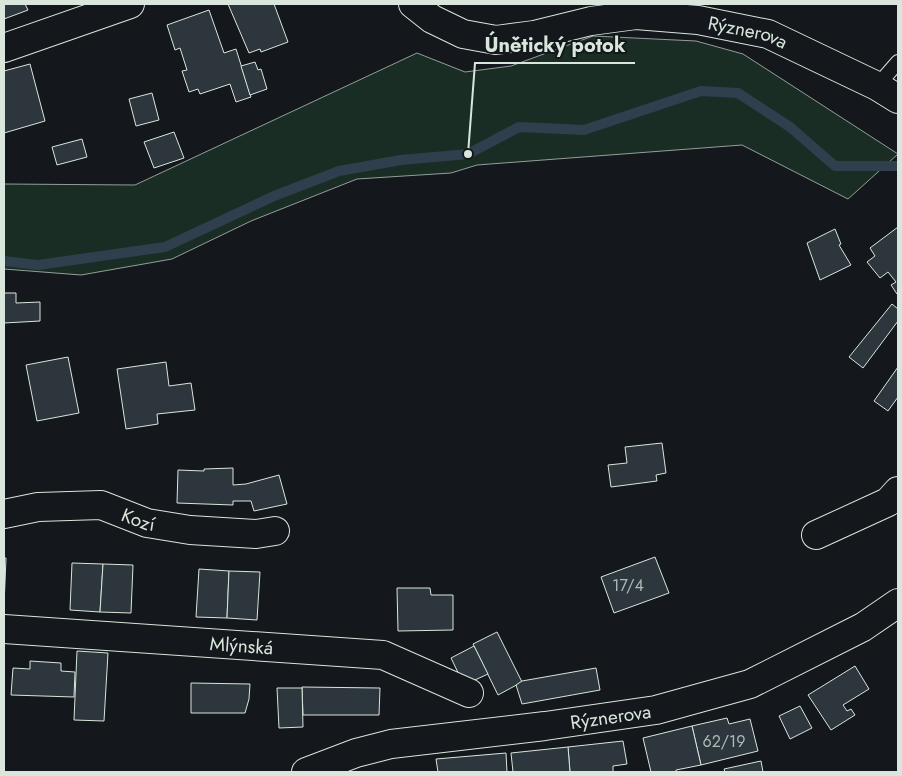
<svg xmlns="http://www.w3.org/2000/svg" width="902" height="776" font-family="Jost,sans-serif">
<rect width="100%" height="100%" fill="#14181c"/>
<polygon fill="#1a2d24" stroke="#939e99" points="593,36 696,41 743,54 898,154 848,199 742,145 477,165 451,173 357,179 251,221 172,259 81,275 4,269 4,184 135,185 417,53 465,72 511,66"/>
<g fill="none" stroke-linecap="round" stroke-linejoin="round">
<polyline stroke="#2f3f4d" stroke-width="10" points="4,261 38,265 165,247 274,196 339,171 401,160 468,154 519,127 584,130 701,91 738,93 790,127 835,166 898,166"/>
</g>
<g fill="#2c363c" stroke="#d8e6dc">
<polygon points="4,4 25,4 28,10 4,19"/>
<polygon points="228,4 274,4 288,42 261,52 260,49 249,53"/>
<polygon points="209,10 224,53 236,49 251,97 236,102 230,84 200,94 198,89 189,92 182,71 187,70 180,48 175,50 167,25"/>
<polygon points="255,62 258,70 261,69 267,89 250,95 241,66"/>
<polygon points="30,64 45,121 4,133 4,71"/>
<polygon points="152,93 159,120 136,126 129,99"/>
<polygon points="174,132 184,158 154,168 144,142"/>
<polygon points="82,139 87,157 57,165 52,147"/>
<polygon points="898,227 898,293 897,294 891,285 896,282 888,272 880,278 867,262 875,256 870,248"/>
<polygon points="835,229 841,244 839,245 851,265 820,280 807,243"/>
<polygon points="4,293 16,293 16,303 40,302 40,321 4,323"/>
<polygon points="892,304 898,309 898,321 863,368 849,357"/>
<polygon points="68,357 79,413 37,421 26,365"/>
<polygon points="166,362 169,386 191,383 195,410 157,414 158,424 126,429 117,369"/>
<polygon points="898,367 898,397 888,411 874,401"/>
<polygon points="662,443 666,473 656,475 657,481 611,487 608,465 627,463 625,447"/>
<polygon points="233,468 233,485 246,484 279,475 287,504 254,511 251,501 233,501 233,505 177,503 178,470 204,471 204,469"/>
<polygon points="655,557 669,593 614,613 601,577"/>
<polygon points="4,558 6,558 4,606"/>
<polygon points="72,563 103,564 100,612 70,610"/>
<polygon points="103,564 133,565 131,613 100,612"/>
<polygon points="199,569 229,571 227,618 196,617"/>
<polygon points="229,571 260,572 257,620 227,618"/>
<polygon points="397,588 430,588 431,595 453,595 453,630 398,631"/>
<polygon points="497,632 522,682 498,695 473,644"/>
<polygon points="474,646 488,674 464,685 451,658"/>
<polygon points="77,651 108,653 104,721 74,720"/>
<polygon points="30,661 61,663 61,671 75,672 74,697 11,695 13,668 30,669"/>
<polygon points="855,666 869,689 843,705 847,711 851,709 855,715 831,730 808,695"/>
<polygon points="596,668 600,690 522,704 516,685 522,681"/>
<polygon points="191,683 250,684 249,699 245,713 191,713"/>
<polygon points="302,687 380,688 379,715 303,715"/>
<polygon points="277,688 302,688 303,727 279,728"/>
<polygon points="800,706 812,728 790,739 779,716"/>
<polygon points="727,718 729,724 750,719 758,751 701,765 692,726"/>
<polygon points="692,726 701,765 676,770 676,772 651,772 643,738"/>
<polygon points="623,741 627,764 613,766 613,772 570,772 568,747"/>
<polygon points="568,747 570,772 513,772 511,753"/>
<polygon points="506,753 507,772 438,772 436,759"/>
<polygon points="761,761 763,772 725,772 724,769"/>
</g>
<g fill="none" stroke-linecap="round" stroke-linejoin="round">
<defs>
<polyline id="service" points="877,86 898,62"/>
<g id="minor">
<polyline points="4,48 130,4"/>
<path id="s1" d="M4 514 38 507 101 505 147 523 190 530 256 534 275 531"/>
<polyline points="816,535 888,502 898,491"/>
<path id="s2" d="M4 629 383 655 469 693"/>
</g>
<g id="tertiary">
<path id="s3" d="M413 4 432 19 463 34 496 40 534 35 591 21 636 15 698 20 768 34 877 86 898 99"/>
<path id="s4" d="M306 772 356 753 391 744 545 726 656 710 750 684 863 627 898 603"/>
</g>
</defs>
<use href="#service" stroke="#d8e6dc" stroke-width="16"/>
<use href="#minor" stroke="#d8e6dc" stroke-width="30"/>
<use href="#tertiary" stroke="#d8e6dc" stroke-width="30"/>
<use href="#service" stroke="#14181c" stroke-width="14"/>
<use href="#minor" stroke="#14181c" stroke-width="28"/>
<use href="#tertiary" stroke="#14181c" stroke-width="28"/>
</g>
<g text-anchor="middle" stroke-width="4" stroke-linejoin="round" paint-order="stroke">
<g font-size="16" fill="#adbab4">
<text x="628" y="591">17/4</text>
<text x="724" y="747">62/19</text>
</g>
<g font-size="19" fill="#d8e6dc" stroke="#14181c">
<text dy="7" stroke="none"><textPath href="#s3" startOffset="348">Rýznerova</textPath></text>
<text dy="7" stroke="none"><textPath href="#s1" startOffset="138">Kozí</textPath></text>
<text dy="7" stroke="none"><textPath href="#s2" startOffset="238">Mlýnská</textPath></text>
<text dy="7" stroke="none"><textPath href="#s4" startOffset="311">Rýznerova</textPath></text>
</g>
</g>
<path fill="none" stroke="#d8e6dc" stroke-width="2" d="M468 154L475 63H635"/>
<circle fill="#d8e6dc" stroke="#14181c" stroke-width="2" cx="468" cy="154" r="5"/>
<g font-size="20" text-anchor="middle" font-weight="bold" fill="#d8e6dc" stroke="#14181c" stroke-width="4" stroke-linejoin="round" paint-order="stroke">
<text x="555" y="52">Únětický potok</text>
</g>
<rect width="902" height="776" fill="none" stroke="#d8e6dc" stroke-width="10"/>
</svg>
